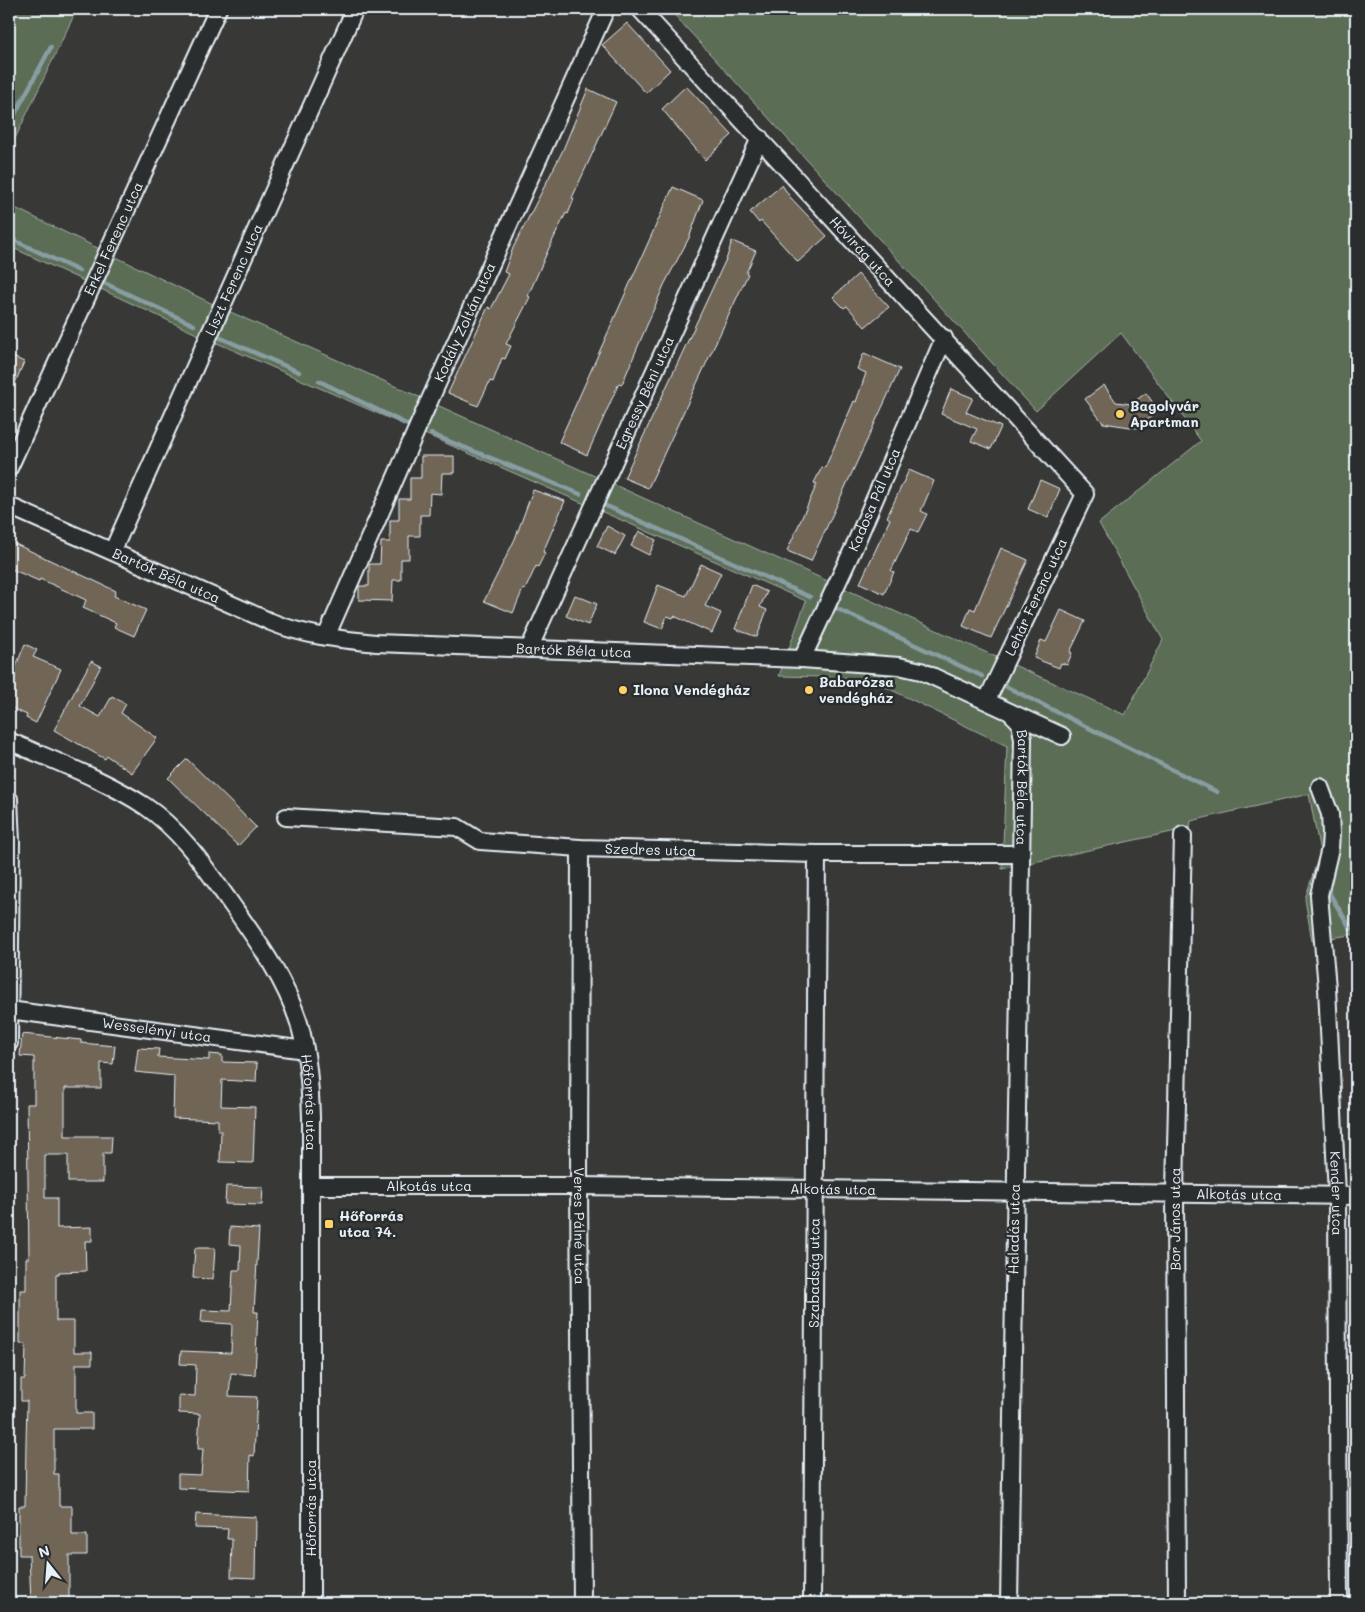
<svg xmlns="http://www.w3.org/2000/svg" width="1365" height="1612" font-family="Mali,sans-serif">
<rect width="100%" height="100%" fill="#383836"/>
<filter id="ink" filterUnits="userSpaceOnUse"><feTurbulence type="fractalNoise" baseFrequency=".02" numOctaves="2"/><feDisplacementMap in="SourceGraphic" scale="10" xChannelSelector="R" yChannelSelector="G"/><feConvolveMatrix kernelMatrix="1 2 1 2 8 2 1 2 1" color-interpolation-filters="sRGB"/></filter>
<g filter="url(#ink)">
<g fill="#5c6d56" stroke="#a2afa7">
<polygon points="9,9 77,9 9,151"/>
<polygon points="669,9 1356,9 1356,934 1312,941 1305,899 1320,852 1309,794 1191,821 1190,828 1002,869 1007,746 867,678 779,676 806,601 201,336 9,246 9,205 215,305 1125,715 1163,640 1099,523 1201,441 1121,333 1036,411"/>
</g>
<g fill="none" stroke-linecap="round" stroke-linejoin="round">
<g stroke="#889ea3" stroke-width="4.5">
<polyline points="9,125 51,47"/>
<polyline points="9,238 79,271"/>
<polyline points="102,282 194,325"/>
<polyline points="214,335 299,372"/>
<polyline points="319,381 408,425"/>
<polyline points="431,434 580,494"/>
<polyline points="602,504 810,597"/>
<polyline points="831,606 982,676"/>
<polyline points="1003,685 1217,792"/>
<polyline points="1326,888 1351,929"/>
</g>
</g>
<g fill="#716557" stroke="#e8f1f8">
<polygon points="627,23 670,70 646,93 602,45"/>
<polygon points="686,86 732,135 705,160 662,109"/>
<polygon points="588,89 616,102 572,198 574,199 568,214 566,213 549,248 528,296 530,297 506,344 511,346 505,359 502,358 493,382 490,381 478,406 448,393 488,307 491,309 509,274 504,272 513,248 562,152"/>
<polygon points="782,185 790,197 827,236 798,262 761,221 759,223 750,212"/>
<polygon points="673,187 703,200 689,238 664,285 622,384 619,383 587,455 559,442"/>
<polygon points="732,241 756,251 746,273 748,274 648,488 624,478 727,257"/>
<polygon points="858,274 889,307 865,327 847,306 844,308 833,297"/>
<polygon points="864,353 900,369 811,561 787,551 817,484 814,483 822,467 825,468 854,401 856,402 866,373 857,369"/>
<polygon points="9,355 24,362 9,397"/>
<polygon points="1104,385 1116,402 1131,404 1146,393 1159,411 1137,428 1103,423 1085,399"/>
<polygon points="951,389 973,398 966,412 1001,427 991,449 971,441 977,429 941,414"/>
<polygon points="421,456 454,456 454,473 442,473 441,494 430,493 429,515 420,515 420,536 409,536 409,559 401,559 401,580 393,580 392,601 359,600 359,586 369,586 369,564 380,564 381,542 390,542 390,520 399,520 399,499 410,499 410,478 421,478"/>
<polygon points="909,470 934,481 921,511 927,514 918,532 911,529 891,571 894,572 884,594 860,583 890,519 887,517"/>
<polygon points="1040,480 1060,489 1048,518 1028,509"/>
<polygon points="533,490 565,501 543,552 545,553 538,567 536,566 525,590 523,589 513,613 484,601 515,539"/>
<polygon points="607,526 625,536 615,555 597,546"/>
<polygon points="639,531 656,540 649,555 631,546"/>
<polygon points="9,541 116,591 114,596 146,610 134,636 114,627 116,623 83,608 86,600 40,579 39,581 9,568"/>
<polygon points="1001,548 1028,560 991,638 963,626 970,608 975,610"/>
<polygon points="701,564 721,573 705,606 721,613 712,633 674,616 673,618 667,616 662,629 644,622 658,585 686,596"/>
<polygon points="752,585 767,592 760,607 767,610 757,637 735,629"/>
<polygon points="575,595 597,604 588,625 566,616"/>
<polygon points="1061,610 1085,621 1070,652 1072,653 1067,665 1061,663 1059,668 1034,658 1041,640 1046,642"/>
<polygon points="25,644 37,650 33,657 61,669 36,723 26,718 27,715 9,707 9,683"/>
<polygon points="91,661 101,666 80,706 100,717 112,696 126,704 121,713 157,738 132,773 107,756 105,759 54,730"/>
<polygon points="187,759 256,827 238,846 168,778"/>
<polygon points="22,1034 81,1040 81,1043 115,1046 113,1064 101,1063 101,1088 65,1088 65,1136 112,1136 111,1153 103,1153 103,1182 68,1182 68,1155 45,1155 45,1198 57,1198 57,1228 92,1227 92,1241 85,1241 86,1271 59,1272 59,1274 56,1274 56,1321 74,1321 74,1352 92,1352 92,1364 76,1364 76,1413 92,1413 92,1429 54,1429 54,1474 59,1474 59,1506 72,1506 72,1535 87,1535 87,1555 69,1555 69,1603 31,1603 29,1555 19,1555 19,1506 25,1506 26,1443 27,1401 21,1401 21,1379 25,1379 26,1344 20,1344 20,1290 26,1290 26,1258 29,1258 27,1104 34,1104 34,1057 20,1056"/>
<polygon points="138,1048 159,1049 158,1057 209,1060 209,1054 222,1055 222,1062 257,1063 256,1082 222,1080 221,1106 255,1107 253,1163 220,1162 221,1131 218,1131 218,1120 173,1118 174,1076 135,1072"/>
<polygon points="226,1186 263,1187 262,1205 225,1204"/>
<polygon points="230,1227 259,1229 254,1312 258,1312 255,1375 231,1373 229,1396 257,1397 254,1456 250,1455 249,1491 178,1488 178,1474 201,1475 203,1449 198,1449 200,1414 179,1413 179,1395 195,1396 196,1365 180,1364 181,1351 231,1353 232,1324 201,1322 202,1310 231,1311 233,1270 240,1270 241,1245 229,1244"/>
<polygon points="195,1248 215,1248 213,1279 193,1278"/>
<polygon points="196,1514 256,1517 255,1578 231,1577 232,1539 227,1539 228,1529 195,1528"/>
</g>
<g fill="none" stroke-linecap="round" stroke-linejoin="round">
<defs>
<g id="minor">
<path id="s1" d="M640 9 1085 494 987 700"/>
<path id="s2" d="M9 468 218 9"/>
<path id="s3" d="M9 506 271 622C305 636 340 639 376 643L802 659 899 666 921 671 1010 712 1020 722 1023 739 1009 1603"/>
<path id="s4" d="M113 550 355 9"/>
<path id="s5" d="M326 637 423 415 606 9"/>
<path id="s6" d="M529 649 760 138"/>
<path id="s7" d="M802 659 854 547 944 338"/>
<polyline points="1012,713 1062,736"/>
<path id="s8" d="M9 741C54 761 104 779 145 806 182 831 207 870 232 905 258 942 285 979 299 1023 308 1054 310 1085 311 1117V1603"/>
<path id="s9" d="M1320 787 1330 814 1331 833 1330 848 1319 895 1327 988 1337 1195 1339 1603"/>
<polyline points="9,799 11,842 9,1043"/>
<path id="s10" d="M286 817 457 827 480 841 580 848 817 854H1020"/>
<path id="s11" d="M580 848 579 1186 582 1603"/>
<path id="s12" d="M9 1010 305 1050"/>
<path id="s13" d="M311 1186H579L1356 1196"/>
<path id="s14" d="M812 1603 817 854"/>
<path id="s15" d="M1177 1603 1175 1192 1183 835"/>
</g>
</defs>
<use href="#minor" stroke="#e8f1f8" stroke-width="20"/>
<use href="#minor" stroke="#2a2d2e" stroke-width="16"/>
</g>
</g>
<g fill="#ffd166" stroke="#2a2d2e" stroke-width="2">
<circle cx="1120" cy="414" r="5"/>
<circle cx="623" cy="690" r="5"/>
<circle cx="809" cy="690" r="5"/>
<rect x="324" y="1219" width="10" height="10" rx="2.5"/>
</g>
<g text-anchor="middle" stroke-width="5" stroke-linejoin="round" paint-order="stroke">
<g font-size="14" fill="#e8f1f8" stroke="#2a2d2e">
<text dy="5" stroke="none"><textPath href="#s2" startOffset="252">Erkel Ferenc utca</textPath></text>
<text dy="5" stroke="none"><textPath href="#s1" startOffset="329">Hóvirág utca</textPath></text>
<text dy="5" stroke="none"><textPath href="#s4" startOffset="296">Liszt Ferenc utca</textPath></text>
<text dy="5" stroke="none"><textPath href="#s5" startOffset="344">Kodály Zoltán utca</textPath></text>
<text dy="5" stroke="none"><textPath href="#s6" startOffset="281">Egressy Béni utca</textPath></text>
<text dy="5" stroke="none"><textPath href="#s7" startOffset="175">Kadosa Pál utca</textPath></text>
<text dy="5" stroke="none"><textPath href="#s3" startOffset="172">Bartók Béla utca</textPath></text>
<text transform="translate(1036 597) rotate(-65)" y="5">Lehár Ferenc utca</text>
<text dy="5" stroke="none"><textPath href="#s3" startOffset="592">Bartók Béla utca</textPath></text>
<text dy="5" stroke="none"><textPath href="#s3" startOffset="1118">Bartók Béla utca</textPath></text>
<text dy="5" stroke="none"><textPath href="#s10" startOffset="369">Szedres utca</textPath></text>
<text dy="5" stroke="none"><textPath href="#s12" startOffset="149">Wesselényi utca</textPath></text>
<text dy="5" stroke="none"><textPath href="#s8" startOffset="500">Hőforrás utca</textPath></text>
<text dy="5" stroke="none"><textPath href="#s13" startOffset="118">Alkotás utca</textPath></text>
<text dy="5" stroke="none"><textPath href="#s13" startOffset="522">Alkotás utca</textPath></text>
<text dy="5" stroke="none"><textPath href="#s13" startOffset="928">Alkotás utca</textPath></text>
<text dy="5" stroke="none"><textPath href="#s9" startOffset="410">Kender utca</textPath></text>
<text dy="5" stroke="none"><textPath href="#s15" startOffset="384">Bor János utca</textPath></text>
<text dy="5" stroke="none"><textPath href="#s11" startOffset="378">Veres Pálné utca</textPath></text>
<text transform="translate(1014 1229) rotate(-89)" y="5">Haladás utca</text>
<text dy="5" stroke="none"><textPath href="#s14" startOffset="330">Szabadság utca</textPath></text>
<text transform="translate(311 1508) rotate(-90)" y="5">Hőforrás utca</text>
</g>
<g font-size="14" font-weight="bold" fill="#e8f1f8" stroke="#2a2d2e" text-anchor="start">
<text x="1130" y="411">Bagolyvár<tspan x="1130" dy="16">Apartman</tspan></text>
<text x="819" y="687">Babarózsa<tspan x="819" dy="16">vendégház</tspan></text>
<text x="633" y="695">Ilona Vendégház</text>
<text x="339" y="1221">Hőforrás<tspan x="339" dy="16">utca 74.</tspan></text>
</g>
</g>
<rect width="1365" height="1612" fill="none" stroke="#2a2d2e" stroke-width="30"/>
<rect x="15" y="15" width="1335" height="1582" fill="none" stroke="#e8f1f8" stroke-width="2" filter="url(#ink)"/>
<g transform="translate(48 1564) rotate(343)" stroke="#2a2d2e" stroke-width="4" paint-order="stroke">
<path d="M0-4L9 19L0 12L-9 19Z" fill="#e8f1f8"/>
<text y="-8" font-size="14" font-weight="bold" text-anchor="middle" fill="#e8f1f8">N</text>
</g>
</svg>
